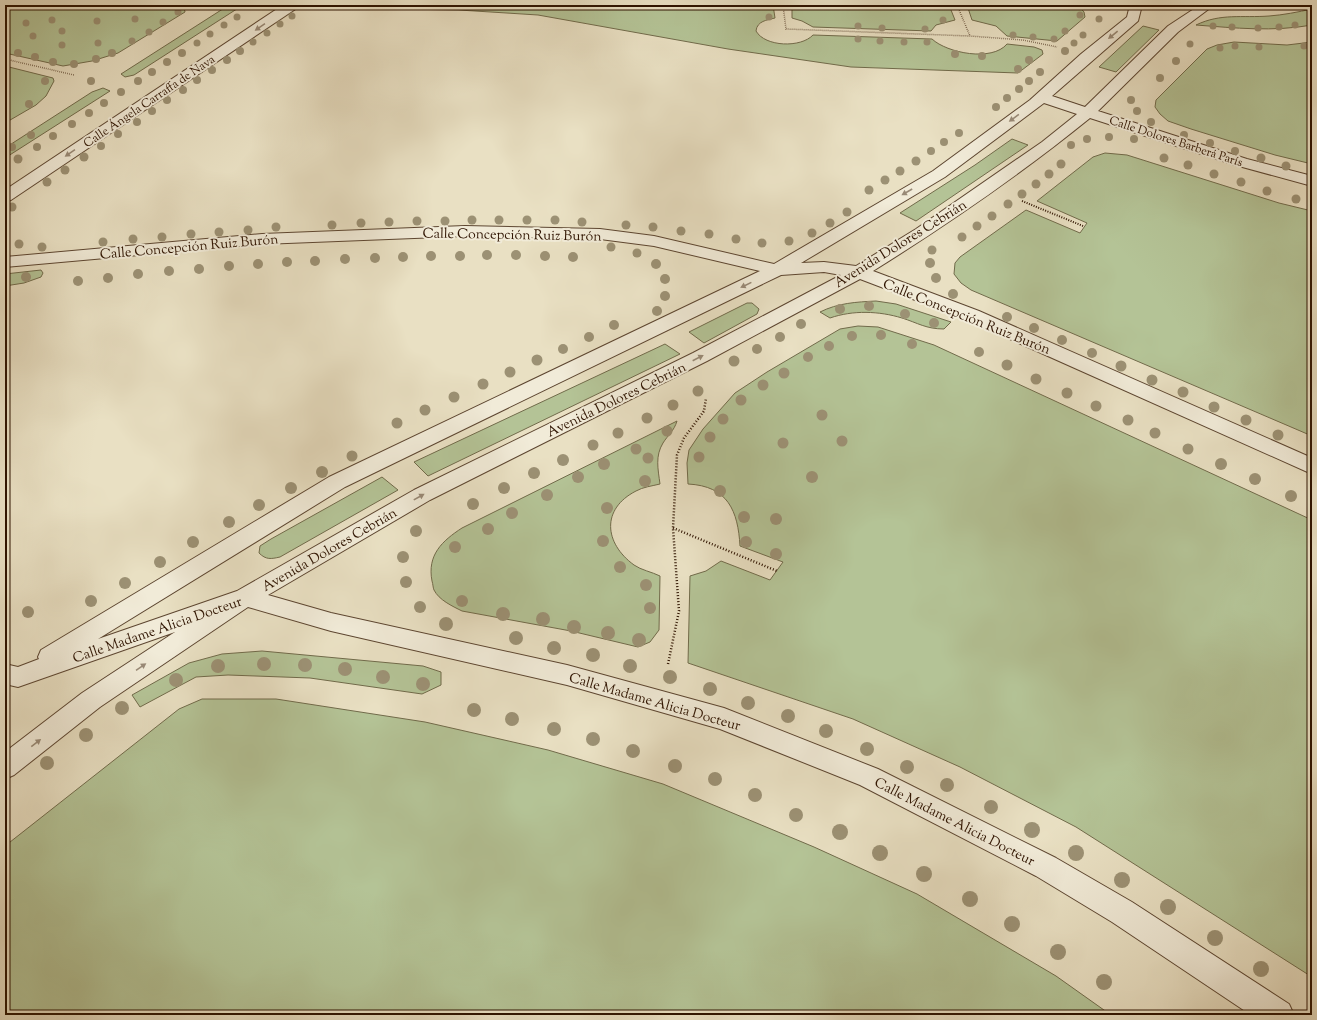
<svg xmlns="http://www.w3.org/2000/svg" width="1317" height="1020" font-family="'Sorts Mill Goudy',serif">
<rect width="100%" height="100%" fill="#e9e0c3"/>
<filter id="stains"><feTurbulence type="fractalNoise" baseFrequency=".005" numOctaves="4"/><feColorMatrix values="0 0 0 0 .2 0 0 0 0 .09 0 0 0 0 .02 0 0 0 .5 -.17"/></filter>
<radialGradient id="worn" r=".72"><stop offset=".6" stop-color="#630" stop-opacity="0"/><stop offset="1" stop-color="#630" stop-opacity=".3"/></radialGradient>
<g fill="#b4c396" stroke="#716b4b">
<polygon points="5,5 181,5 184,7 185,12 118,53 92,61 63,66 5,53"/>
<polygon points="229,5 243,5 134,75 125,77 121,74"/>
<path d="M350 5H773L775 18C767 20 757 21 756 31 765 47 801 48 813 35L932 39C947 53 992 62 1007 44L1034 47 1042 50 1043 54 1018 73 851 67 728 49 538 15 459 10 339 8Z"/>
<polygon points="792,5 949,5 955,20 936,25 931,31 813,27 802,21 792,18"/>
<polygon points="967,5 1078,5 1084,12 1085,17 1057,41 1007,36 996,26 972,20"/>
<path d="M1312 9V25C1273 32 1235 28 1196 25 1221 13 1242 18 1269 16 1283 15 1298 12 1312 9Z"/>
<polygon points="1143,26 1159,30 1116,72 1099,67"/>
<polygon points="1234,42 1287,45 1312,42 1312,164 1275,155 1191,129 1168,121 1160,114 1155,107 1156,100 1207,49 1217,45"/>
<polygon points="5,66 53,78 54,81 46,96 36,105 5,123"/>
<polygon points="103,88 110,91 5,158 5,148 92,92"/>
<polygon points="1012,139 1028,145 916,221 900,213 975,165"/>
<polygon points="1105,153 1127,155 1279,203 1312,211 1312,436 971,290 961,283 954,274 955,263 960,257 1026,210 1080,233 1087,223 1037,201 1093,157"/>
<polygon points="41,270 43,273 41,277 24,283 5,286 5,274"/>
<path d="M876 301 896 304 951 322 944 329C926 329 918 323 902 318 879 311 853 310 830 318L820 312C838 303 856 302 876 301Z"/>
<polygon points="747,303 752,303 759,309 757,314 704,343 689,332"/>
<path d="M858 326 878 327 934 345 1312 520V977L1076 827 960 767 853 719 688 663 690 576 706 571 721 561 770 580 783 562 740 546C738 511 728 486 688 484L687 463 689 450 703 429 735 393 767 372 840 329Z"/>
<polygon points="665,344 680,354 428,476 414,462"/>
<path d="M677 421C674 431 668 435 663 443 655 456 658 469 660 484 652 486 643 487 636 491 601 509 604 543 634 565 641 570 652 572 660 576L659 630 650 642 638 647 571 631 462 611C452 606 439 600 434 590 433 588 433 584 432 581 427 555 442 541 462 528Z"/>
<path d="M382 477 398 490 280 557C271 559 266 560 259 553L260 546 271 539Z"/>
<polygon points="262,651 423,666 441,672 441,685 422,694 310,678 228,675 196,677 140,707 132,695 189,663 222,654"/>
<polygon points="202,699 276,699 425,722 548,750 663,784 814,847 917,894 1056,976 1111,1015 5,1015 5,846 179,709"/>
</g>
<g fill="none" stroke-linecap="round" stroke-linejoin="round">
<defs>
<g id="street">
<polygon points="283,5 298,5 297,8 11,200 5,202 5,190"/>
<path d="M1130 5H1142L1138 21 1052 96 1085 107 1168 26 1200 5H1214L1178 32 1098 111 1247 159 1312 176V186L1235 165 1090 118C1021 174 948 224 873 271L979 311 1312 458V474L965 319 860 279 707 361 430 500 268 595 331 613 567 665 724 708 878 769 1056 858 1132 902 1289 1004 1294 1015H1251L1112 922 1036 876 860 785 720 729 567 685 331 631 248 607 100 707 14 775 5 779V752L82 693 175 632 18 687 5 684V664L18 667 39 659 38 657 41 650 329 477 760 271 654 246 600 239 465 236 262 244 5 267V257L262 234 465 226 600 229 654 236 774 264 933 171 1030 100 1081 54 1127 17ZM1044 103 1077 114 1042 142 916 229 856 266 824 262 801 263 945 177ZM824 272 841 275 693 353 414 490 237 591 98 639 345 487 781 275Z"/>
</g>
</defs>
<use href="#street" stroke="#5d4631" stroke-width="2"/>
<g stroke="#2e1300" stroke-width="1.5" stroke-dasharray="0.5 1.5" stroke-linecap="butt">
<polyline points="783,5 786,29 970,36 1023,40 1057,47"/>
<polyline points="957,5 970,36"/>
<polyline points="5,59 74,75"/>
</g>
<polyline stroke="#2e1300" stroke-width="2" stroke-dasharray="1 1.5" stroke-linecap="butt" points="1022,201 1083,226"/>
<g stroke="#2e1300" stroke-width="2.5" stroke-dasharray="1 2" stroke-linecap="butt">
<polyline points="673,528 777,571"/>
<polyline points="668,664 679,611 673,528 677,455 684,438 704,411 706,398"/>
</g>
<use href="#street" fill="#f1ebd8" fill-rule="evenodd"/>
</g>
<g fill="#9c9174">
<circle cx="178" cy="12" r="3.5"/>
<circle cx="1080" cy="15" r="3.5"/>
<circle cx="292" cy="16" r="3.5"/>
<circle cx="237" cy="17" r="3.5"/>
<circle cx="769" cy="17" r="3.5"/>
<circle cx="135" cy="19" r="3.5"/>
<circle cx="1099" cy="19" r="3.5"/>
<circle cx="52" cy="20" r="3.5"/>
<circle cx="943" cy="20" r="3.5"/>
<circle cx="97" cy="21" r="3.5"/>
<circle cx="163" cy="22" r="3.5"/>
<circle cx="26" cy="23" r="3.5"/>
<circle cx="280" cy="24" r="3.5"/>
<circle cx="224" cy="25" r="3.5"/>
<circle cx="1295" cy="25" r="3.5"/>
<circle cx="858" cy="26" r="3.5"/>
<circle cx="1213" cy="26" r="3.5"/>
<circle cx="1232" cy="27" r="3.5"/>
<circle cx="1279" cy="27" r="3.5"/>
<circle cx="882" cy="28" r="3.5"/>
<circle cx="1258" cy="28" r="3.5"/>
<circle cx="925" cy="29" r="3.5"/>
<circle cx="62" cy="31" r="3.5"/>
<circle cx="1065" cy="31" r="3.5"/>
<circle cx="149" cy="32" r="3.5"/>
<circle cx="267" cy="33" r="3.5"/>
<circle cx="210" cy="34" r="3.5"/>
<circle cx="1013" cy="35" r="3.5"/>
<circle cx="1083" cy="35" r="3.5"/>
<circle cx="33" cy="36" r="3.5"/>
<circle cx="1033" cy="37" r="3.5"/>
<circle cx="858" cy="39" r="3.5"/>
<circle cx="1054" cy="39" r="3.5"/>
<circle cx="132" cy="41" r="3.5"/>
<circle cx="880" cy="41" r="3.5"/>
<circle cx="253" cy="42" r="3.5"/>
<circle cx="904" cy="42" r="3.5"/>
<circle cx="927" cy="42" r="3.5"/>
<circle cx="98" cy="43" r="3.5"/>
<circle cx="197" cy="43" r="3.5"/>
<circle cx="1074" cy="43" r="3.5"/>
<circle cx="1190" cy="44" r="3.5"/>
<circle cx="62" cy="45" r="3.5"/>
<circle cx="1235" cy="46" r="3.5"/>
<circle cx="1304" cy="46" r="3.5"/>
<circle cx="1259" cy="47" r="3.5"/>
<circle cx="1220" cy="48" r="3.5"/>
<circle cx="240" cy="51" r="4"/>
<circle cx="1065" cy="51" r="4"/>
<circle cx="18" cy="53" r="4"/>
<circle cx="112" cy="53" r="4"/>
<circle cx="182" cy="53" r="4"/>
<circle cx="955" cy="54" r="4"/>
<circle cx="982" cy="56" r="4"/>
<circle cx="35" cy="57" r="4"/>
<circle cx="96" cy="59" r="4"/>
<circle cx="227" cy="60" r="4"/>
<circle cx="1029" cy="60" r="4"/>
<circle cx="1176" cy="61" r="4"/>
<circle cx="53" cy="62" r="4"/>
<circle cx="167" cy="62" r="4"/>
<circle cx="74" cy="64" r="4"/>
<circle cx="1018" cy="69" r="4"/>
<circle cx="212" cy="70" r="4"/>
<circle cx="152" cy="72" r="4"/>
<circle cx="1040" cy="72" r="4"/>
<circle cx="1160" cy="78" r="4"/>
<circle cx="197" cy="80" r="4"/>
<circle cx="45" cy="81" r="4"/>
<circle cx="91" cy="81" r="4"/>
<circle cx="138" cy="81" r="4"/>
<circle cx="1029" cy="81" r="4"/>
<circle cx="1019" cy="89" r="4"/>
<circle cx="183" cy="90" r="4"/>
<circle cx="121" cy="92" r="4"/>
<circle cx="1007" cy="98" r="4"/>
<circle cx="167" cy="100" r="4"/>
<circle cx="1131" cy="100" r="4"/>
<circle cx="104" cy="103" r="4"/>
<circle cx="29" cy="104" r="4"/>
<circle cx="996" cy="107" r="4"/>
<circle cx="152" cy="111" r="4"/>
<circle cx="1137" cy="111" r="4"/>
<circle cx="89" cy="113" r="4"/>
<circle cx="137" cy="122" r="4"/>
<circle cx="1151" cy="122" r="4"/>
<circle cx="72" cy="124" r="4"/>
<circle cx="959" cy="133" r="4"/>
<circle cx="118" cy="134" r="4"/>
<circle cx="31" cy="135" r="4"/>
<circle cx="1184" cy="135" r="4"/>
<circle cx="53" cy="136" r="4"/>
<circle cx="1109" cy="137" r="4"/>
<circle cx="1087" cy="139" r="4"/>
<circle cx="1134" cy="139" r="4"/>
<circle cx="944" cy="142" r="4"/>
<circle cx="1210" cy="143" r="4"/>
<circle cx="1071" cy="145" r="4"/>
<circle cx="101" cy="146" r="4"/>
<circle cx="12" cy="147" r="4"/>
<circle cx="37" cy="147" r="4"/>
<circle cx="931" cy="151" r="4"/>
<circle cx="1235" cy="151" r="4"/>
<circle cx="84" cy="157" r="4.5"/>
<circle cx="1164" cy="158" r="4.5"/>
<circle cx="1261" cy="158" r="4.5"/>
<circle cx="18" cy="159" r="4.5"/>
<circle cx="916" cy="161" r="4.5"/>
<circle cx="1061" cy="164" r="4.5"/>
<circle cx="1188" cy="165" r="4.5"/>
<circle cx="1286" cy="166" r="4.5"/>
<circle cx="65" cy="170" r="4.5"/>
<circle cx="900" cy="171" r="4.5"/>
<circle cx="1049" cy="174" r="4.5"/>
<circle cx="1214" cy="174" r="4.5"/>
<circle cx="885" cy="180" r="4.5"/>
<circle cx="47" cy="182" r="4.5"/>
<circle cx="1241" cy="182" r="4.5"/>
<circle cx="1036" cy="184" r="4.5"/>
<circle cx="869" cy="190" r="4.5"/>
<circle cx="1267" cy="191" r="4.5"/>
<circle cx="1022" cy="194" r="4.5"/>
<circle cx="1296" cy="199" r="4.5"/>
<circle cx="1008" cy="204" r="4.5"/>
<circle cx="12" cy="207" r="4.5"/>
<circle cx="847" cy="212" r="4.5"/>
<circle cx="992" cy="216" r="4.5"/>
<circle cx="472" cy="220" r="4.5"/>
<circle cx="499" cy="220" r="4.5"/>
<circle cx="527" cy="220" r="4.5"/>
<circle cx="555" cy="220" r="4.5"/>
<circle cx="417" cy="221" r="4.5"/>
<circle cx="445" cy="221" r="4.5"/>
<circle cx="389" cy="222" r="4.5"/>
<circle cx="582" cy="222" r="4.5"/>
<circle cx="361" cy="223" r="4.5"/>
<circle cx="830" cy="223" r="4.5"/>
<circle cx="332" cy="225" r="4.5"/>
<circle cx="626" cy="225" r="4.5"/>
<circle cx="977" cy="226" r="4.5"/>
<circle cx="276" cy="227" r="4.5"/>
<circle cx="653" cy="227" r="4.5"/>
<circle cx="248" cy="230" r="4.5"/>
<circle cx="681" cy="231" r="4.5"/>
<circle cx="219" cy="232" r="4.5"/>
<circle cx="812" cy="233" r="4.5"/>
<circle cx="191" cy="234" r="4.5"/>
<circle cx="709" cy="234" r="4.5"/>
<circle cx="162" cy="237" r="4.5"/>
<circle cx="962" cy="237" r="4.5"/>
<circle cx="133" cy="239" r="4.5"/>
<circle cx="736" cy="239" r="4.5"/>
<circle cx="789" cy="241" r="4.5"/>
<circle cx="103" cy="242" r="4.5"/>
<circle cx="762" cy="243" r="4.5"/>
<circle cx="19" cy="244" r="4.5"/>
<circle cx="42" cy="247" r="4.5"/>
<circle cx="611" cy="247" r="4.5"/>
<circle cx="932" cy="250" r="4.5"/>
<circle cx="637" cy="253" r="4.5"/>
<circle cx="487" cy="255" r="5"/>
<circle cx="516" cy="255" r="5"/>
<circle cx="431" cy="256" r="5"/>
<circle cx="460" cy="256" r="5"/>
<circle cx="545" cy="256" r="5"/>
<circle cx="403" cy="257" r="5"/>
<circle cx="573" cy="257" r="5"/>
<circle cx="375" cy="258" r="5"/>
<circle cx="345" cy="259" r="5"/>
<circle cx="315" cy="261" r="5"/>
<circle cx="287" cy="262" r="5"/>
<circle cx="930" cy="263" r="5"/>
<circle cx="258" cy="264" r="5"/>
<circle cx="656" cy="264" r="5"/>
<circle cx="229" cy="266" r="5"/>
<circle cx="199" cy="269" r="5"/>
<circle cx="169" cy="271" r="5"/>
<circle cx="138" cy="274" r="5"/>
<circle cx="26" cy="277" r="5"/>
<circle cx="108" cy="278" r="5"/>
<circle cx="936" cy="278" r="5"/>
<circle cx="665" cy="279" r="5"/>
<circle cx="78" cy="281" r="5"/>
<circle cx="953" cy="294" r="5"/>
<circle cx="665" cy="296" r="5"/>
<circle cx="869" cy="306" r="5"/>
<circle cx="840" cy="309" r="5"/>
<circle cx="657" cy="311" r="5"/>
<circle cx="905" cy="314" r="5"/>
<circle cx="1007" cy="317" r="5"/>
<circle cx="934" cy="323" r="5"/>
<circle cx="801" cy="324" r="5"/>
<circle cx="614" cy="325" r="5"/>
<circle cx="1034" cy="328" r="5"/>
<circle cx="881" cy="335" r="5"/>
<circle cx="852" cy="336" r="5"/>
<circle cx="589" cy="337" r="5"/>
<circle cx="780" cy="337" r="5"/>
<circle cx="1062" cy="340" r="5"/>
<circle cx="912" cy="344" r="5"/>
<circle cx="829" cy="346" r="5"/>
<circle cx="563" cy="349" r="5"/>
<circle cx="757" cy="349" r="5"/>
<circle cx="979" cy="352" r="5"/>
<circle cx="1092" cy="353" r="5"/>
<circle cx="808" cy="357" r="5"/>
<circle cx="537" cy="360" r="5.5"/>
<circle cx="734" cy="361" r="5.5"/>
<circle cx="1007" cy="365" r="5.5"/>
<circle cx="1121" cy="366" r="5.5"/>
<circle cx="510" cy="372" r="5.5"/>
<circle cx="784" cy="373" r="5.5"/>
<circle cx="1036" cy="379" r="5.5"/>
<circle cx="1152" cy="380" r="5.5"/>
<circle cx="483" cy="384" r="5.5"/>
<circle cx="763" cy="385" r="5.5"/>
<circle cx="698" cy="391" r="5.5"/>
<circle cx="1183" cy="392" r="5.5"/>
<circle cx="1067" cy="393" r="5.5"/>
<circle cx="454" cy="397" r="5.5"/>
<circle cx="741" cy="400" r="5.5"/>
<circle cx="673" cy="405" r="5.5"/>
<circle cx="1096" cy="406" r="5.5"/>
<circle cx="1214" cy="407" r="5.5"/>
<circle cx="425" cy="410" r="5.5"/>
<circle cx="822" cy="415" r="5.5"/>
<circle cx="647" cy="418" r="5.5"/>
<circle cx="723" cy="419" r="5.5"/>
<circle cx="1128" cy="420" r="5.5"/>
<circle cx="1246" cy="420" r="5.5"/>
<circle cx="397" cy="423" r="5.5"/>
<circle cx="667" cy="431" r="5.5"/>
<circle cx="618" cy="433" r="5.5"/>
<circle cx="1155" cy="433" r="5.5"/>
<circle cx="1278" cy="435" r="5.5"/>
<circle cx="710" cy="437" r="5.5"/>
<circle cx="842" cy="441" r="5.5"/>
<circle cx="783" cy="443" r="5.5"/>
<circle cx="593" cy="445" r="5.5"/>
<circle cx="636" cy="449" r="5.5"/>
<circle cx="1188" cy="449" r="5.5"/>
<circle cx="352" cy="456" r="5.5"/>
<circle cx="699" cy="457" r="5.5"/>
<circle cx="648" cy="458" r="5.5"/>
<circle cx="563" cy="460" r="6"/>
<circle cx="604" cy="464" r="6"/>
<circle cx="1221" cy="464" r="6"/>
<circle cx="322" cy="472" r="6"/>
<circle cx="534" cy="473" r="6"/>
<circle cx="578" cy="477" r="6"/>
<circle cx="812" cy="477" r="6"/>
<circle cx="1255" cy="479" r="6"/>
<circle cx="645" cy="481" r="6"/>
<circle cx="291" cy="488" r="6"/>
<circle cx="504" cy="488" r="6"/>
<circle cx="720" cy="491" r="6"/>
<circle cx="547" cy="495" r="6"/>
<circle cx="1291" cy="496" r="6"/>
<circle cx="473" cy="504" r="6"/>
<circle cx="259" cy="505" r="6"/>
<circle cx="607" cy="508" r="6"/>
<circle cx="512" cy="513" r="6"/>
<circle cx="744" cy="517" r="6"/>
<circle cx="776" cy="519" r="6"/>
<circle cx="229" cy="522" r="6"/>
<circle cx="488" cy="529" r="6"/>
<circle cx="416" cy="531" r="6"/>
<circle cx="603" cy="541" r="6"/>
<circle cx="193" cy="542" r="6"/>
<circle cx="746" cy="542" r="6"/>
<circle cx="455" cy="547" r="6"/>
<circle cx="776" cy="554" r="6"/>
<circle cx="403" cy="557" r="6"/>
<circle cx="160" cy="562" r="6"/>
<circle cx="620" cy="567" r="6"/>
<circle cx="406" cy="582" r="6"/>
<circle cx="125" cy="583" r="6"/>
<circle cx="646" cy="585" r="6"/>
<circle cx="91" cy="601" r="6"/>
<circle cx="462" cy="601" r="6"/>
<circle cx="420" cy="607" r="6"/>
<circle cx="650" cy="608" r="6"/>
<circle cx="28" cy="612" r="6"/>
<circle cx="503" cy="614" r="7"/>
<circle cx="543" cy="619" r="7"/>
<circle cx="446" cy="624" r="7"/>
<circle cx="574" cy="627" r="7"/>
<circle cx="608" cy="633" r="7"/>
<circle cx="516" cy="638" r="7"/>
<circle cx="639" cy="640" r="7"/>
<circle cx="554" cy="648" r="7"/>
<circle cx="593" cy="655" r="7"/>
<circle cx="264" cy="664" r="7"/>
<circle cx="305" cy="665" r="7"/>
<circle cx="218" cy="666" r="7"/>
<circle cx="630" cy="666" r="7"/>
<circle cx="345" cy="669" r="7"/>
<circle cx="383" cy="677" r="7"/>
<circle cx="670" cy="677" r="7"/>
<circle cx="176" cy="680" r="7"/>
<circle cx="423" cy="684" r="7"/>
<circle cx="710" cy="689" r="7"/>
<circle cx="748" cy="703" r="7"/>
<circle cx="122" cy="708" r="7"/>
<circle cx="474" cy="710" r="7"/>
<circle cx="788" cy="716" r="7"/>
<circle cx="512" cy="719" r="7"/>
<circle cx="554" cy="729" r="7"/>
<circle cx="826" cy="731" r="7"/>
<circle cx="86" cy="735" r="7"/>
<circle cx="593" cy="739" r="7"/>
<circle cx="867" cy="749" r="7"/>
<circle cx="633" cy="751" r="7"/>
<circle cx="47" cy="763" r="7"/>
<circle cx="675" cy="766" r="7"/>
<circle cx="907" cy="767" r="7"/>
<circle cx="715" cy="779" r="7"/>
<circle cx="947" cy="785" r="7"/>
<circle cx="755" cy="795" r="7"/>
<circle cx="991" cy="807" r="7"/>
<circle cx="796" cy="815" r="7"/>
<circle cx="1032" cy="830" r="8"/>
<circle cx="840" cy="832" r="8"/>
<circle cx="880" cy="853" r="8"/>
<circle cx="1076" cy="853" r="8"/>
<circle cx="924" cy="874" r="8"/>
<circle cx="1122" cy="880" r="8"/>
<circle cx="970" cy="899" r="8"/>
<circle cx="1168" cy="907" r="8"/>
<circle cx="1012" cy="924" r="8"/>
<circle cx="1215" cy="938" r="8"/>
<circle cx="1058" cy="952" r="8"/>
<circle cx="1261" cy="969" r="8"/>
<circle cx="1104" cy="982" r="8"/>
</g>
<defs><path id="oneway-solid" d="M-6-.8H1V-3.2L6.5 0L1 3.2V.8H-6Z"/></defs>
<g fill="#998a77">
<use href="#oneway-solid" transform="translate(260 27) rotate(146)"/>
<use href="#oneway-solid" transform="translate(1113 35) rotate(141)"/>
<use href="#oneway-solid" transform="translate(1014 118) rotate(144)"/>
<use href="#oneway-solid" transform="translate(70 153) rotate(146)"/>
<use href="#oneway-solid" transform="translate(907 192) rotate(150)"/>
<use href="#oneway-solid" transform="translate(746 285) rotate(154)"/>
<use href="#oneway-solid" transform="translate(698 358) rotate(-27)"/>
<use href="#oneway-solid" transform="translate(419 497) rotate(-29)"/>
<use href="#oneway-solid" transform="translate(141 667) rotate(-34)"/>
<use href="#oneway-solid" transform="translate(36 743) rotate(-38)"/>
</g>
<g text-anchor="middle" stroke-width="4" stroke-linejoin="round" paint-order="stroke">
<g font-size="12" fill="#2e1300" stroke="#f1ebd8">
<text transform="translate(149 101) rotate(-34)" y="4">Calle Ángela Carraffa de Nava</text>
<text transform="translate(1176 141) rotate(18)" y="4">Calle Dolores Barberá París</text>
</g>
<g font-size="14" fill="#2e1300" stroke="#f1ebd8">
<text transform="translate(512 234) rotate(1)" y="5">Calle Concepción Ruiz Burón</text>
<text transform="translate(900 243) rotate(-32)" y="5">Avenida Dolores Cebrián</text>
<text transform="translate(189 246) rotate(-5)" y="5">Calle Concepción Ruiz Burón</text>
<text transform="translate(967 316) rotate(22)" y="5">Calle Concepción Ruiz Burón</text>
<text transform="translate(616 399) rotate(-26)" y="5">Avenida Dolores Cebrián</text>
<text transform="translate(329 549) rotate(-30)" y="5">Avenida Dolores Cebrián</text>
<text transform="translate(157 629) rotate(-19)" y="5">Calle Madame Alicia Docteur</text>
<text transform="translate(655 701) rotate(16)" y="5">Calle Madame Alicia Docteur</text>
<text transform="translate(955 821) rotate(27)" y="5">Calle Madame Alicia Docteur</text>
</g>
</g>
<rect width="1317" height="1020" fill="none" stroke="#e9e0c3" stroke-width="20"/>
<rect x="6" y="6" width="1305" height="1008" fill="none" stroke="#2e1300" stroke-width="2"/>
<rect x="10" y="10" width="1297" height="1000" fill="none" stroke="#2e1300"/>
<rect width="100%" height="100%" filter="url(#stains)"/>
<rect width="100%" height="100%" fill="url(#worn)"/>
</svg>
